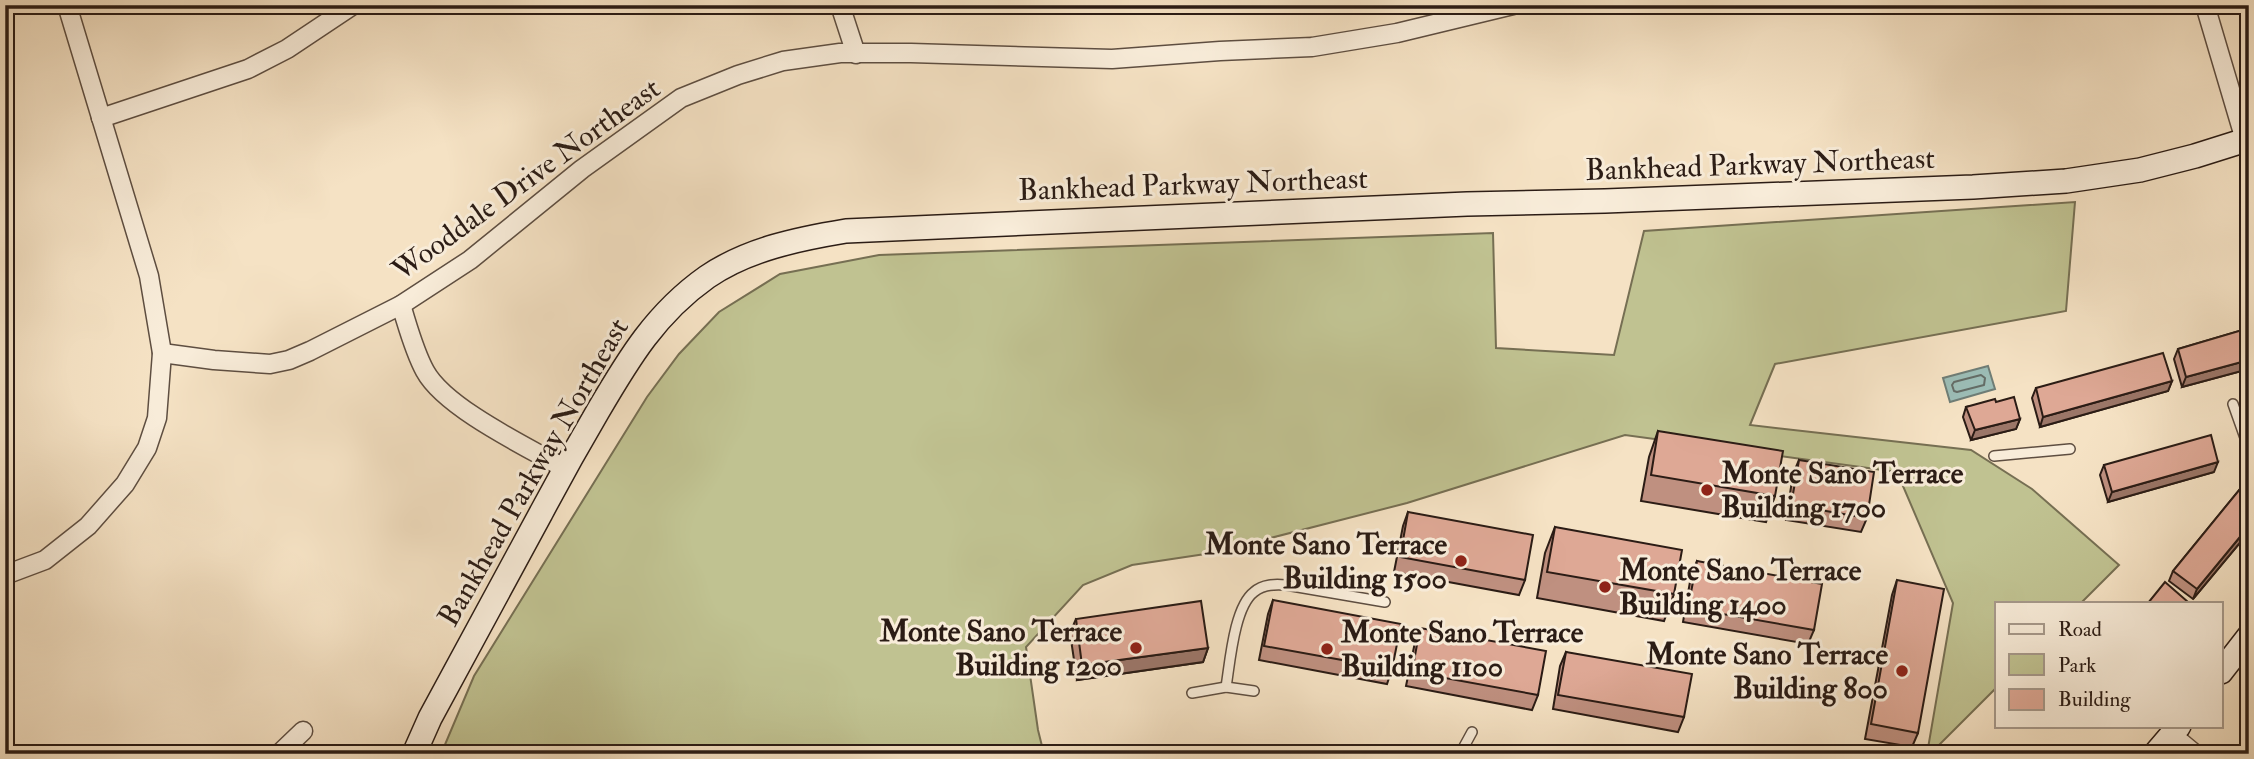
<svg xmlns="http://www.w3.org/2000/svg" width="2254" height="759" font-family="'IM FELL Double Pica',serif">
<rect width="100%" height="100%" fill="#f5e2c4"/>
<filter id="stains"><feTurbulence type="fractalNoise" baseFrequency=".00286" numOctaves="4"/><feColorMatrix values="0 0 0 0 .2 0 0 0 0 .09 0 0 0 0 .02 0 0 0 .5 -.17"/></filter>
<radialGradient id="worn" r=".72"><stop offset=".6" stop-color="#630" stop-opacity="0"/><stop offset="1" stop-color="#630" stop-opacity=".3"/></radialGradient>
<polygon fill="#c0c291" stroke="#766f53" stroke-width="2" points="2075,202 2066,311 1775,364 1750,425 1971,450 2032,489 2119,565 2081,603 1997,603 1997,687 1930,754 1927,754 1953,603 1897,472 1625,435 1407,503 1212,553 1132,565 1083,585 1026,647 1038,730 1044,754 441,754 474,676 647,397 679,354 719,312 780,274 879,255 1493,233 1496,348 1614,355 1644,231"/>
<polygon fill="#9cbdb6" stroke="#6f7d76" stroke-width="2" points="1988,366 1995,389 1950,402 1943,378"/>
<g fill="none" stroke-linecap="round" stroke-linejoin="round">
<polygon stroke="#646c66" stroke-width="2" points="1981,375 1985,378 1984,385 1957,392 1954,391 1952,385 1954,382"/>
<defs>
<g id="lane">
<polyline points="2233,404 2249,449"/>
<polyline points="1994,456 2070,449"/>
<path d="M1226 687C1230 663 1234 607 1254 592 1263 584 1275 584 1286 585L1385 602"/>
<polyline points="1192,693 1226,687 1254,691"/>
<polyline points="1460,754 1472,732"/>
</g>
<g id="street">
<polyline points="840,5 856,54"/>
<polyline points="2205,5 2245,140"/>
<polyline points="101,118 248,69 287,49 353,5"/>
<path d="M401 305C408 327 414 351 425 371 445 408 527 447 564 468"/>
<polyline points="162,353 214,360 270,364 289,360 310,351 401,305 470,260 582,169 681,98 738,75 783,61 840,53 911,53 1112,59 1220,51 1312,47 1397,33 1513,5"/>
<polyline points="5,575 45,560 88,526 125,484 147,448 157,418 162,353 149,276 67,5"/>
<polyline points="2172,735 2195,754"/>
<polyline points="279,754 303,731"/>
</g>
<g id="secondary">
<polyline points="2221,672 2249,636"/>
<path d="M414 754 430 718C467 649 504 581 541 513 559 479 578 445 598 411 629 358 656 313 707 277 748 249 798 239 846 231L1467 204 1605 201 1973 187 2066 181 2140 170 2195 156 2249 139"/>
<polyline points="2155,754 2179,726"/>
</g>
</defs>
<use href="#lane" stroke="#5e4e41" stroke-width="12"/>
<use href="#street" stroke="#5e4e41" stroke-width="21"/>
<use href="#secondary" stroke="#2b1c15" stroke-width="26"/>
<use href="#lane" stroke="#f8ecd9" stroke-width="9"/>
<use href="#street" stroke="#f8ecd9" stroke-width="18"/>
<use href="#secondary" stroke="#f8ecd9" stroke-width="23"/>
</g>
<g fill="#bf9080" stroke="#2b1c15" stroke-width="2">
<polygon points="2249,328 2249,369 2182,387 2174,359 2178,349"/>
<polygon points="2172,381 2168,391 2040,427 2032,398 2036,388"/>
<polygon points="1996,402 2020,419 2016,429 1971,440 1963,417 1966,407"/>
<polygon points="1658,431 1775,496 1766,522 1641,501 1649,457"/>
<polygon points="1799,460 1867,518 1861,532 1786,520 1793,474"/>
<polygon points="2104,465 2214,472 2108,502 2100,475"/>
<polygon points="2249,478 2249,532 2193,599 2169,581 2173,571"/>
<polygon points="1408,512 1525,580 1519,595 1394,572 1403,526"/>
<polygon points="1555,527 1674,594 1664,621 1537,598 1545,553"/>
<polygon points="1697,561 1814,630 1808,644 1683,622 1691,576"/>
<polygon points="1897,580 1918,733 1912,747 1865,739 1892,595"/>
<polygon points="1273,600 1392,669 1387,684 1259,660 1268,614"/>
<polygon points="1076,619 1208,648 1203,662 1077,680 1070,633"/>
<polygon points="1420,628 1538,695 1532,710 1406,686 1415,642"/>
<polygon points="1566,652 1684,717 1678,732 1553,709 1560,666"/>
</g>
<g fill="#9b7668" stroke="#2b1c15" stroke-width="2">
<polygon points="2249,360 2249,369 2182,387 2186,377"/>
<polygon points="2172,381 2168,391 2040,427 2043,417"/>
<polygon points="2020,419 2016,429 1971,440 1975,430"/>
<polygon points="2218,462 2214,472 2108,502 2112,492"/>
<polygon points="2249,526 2249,532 2193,599 2197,589"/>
<polygon points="1208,648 1203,662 1077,680 1082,665"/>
</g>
<g fill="#dea895" stroke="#2b1c15" stroke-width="2">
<polygon points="2249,328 2249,360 2186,377 2178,349"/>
<polygon points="2163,353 2172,381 2043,417 2036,388"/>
<polygon points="2014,397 2020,419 1975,430 1966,407 1995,399 1996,402"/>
<polygon points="1658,431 1783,451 1775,496 1651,475"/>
<polygon points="2211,435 2218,462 2112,492 2104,465"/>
<polygon points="1799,460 1874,472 1867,518 1791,505"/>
<polygon points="2249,478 2249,526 2197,589 2173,571"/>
<polygon points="1408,512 1533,535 1525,580 1400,557"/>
<polygon points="1555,527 1682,550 1674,594 1547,572"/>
<polygon points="1697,561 1822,584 1814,630 1688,608"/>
<polygon points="1897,580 1944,589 1918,733 1871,724"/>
<polygon points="2165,582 2188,602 2186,603 2148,603"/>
<polygon points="1273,600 1401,624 1392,669 1264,646"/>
<polygon points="1201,601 1208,648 1082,665 1076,619"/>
<polygon points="1420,628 1546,651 1538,695 1412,672"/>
<polygon points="1566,652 1692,674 1684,717 1558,695"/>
</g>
<g fill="#8f2418" stroke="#f8ecd9" stroke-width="2.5">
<circle cx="1707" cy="490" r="7"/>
<circle cx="1461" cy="561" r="7"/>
<circle cx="1605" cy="587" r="7"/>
<circle cx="1136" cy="648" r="7"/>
<circle cx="1327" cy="649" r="7"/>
<circle cx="1902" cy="671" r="7"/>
</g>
<g text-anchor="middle" stroke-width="6" stroke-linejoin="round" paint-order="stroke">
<g font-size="30" fill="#2b1c15" stroke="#f8ecd9">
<text transform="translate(1760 164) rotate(-2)" y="10">Bankhead Parkway Northeast</text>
<text transform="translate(526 179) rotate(-36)" y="10">Wooddale Drive Northeast</text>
<text transform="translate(1193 184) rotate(-2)" y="10">Bankhead Parkway Northeast</text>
<text transform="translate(533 472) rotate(-60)" y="10">Bankhead Parkway Northeast</text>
</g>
<g font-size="30" font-weight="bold" fill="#2b1c15" stroke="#f8ecd9" text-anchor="start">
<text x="1721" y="483">Monte Sano Terrace<tspan x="1721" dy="34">Building 1700</tspan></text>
<text x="1447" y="554" text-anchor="end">Monte Sano Terrace<tspan x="1447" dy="34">Building 1500</tspan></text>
<text x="1619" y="580">Monte Sano Terrace<tspan x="1619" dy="34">Building 1400</tspan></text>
<text x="1122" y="641" text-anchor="end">Monte Sano Terrace<tspan x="1122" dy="34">Building 1200</tspan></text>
<text x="1341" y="642">Monte Sano Terrace<tspan x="1341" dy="34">Building 1100</tspan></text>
<text x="1888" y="664" text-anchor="end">Monte Sano Terrace<tspan x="1888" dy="34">Building 800</tspan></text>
</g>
</g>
<rect width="2254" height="759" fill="none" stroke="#f5e2c4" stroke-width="28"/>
<rect x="7" y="7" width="2240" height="745" fill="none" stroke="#2b1c15" stroke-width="3.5"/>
<rect x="14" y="14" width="2226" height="731" fill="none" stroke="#2b1c15" stroke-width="2"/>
<rect x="1995" y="602" width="228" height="126" fill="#f8ecd9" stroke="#a6998b" stroke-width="2"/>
<rect x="2009" y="624" width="35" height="10" fill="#f8ecd9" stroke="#a6998b" stroke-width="2"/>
<text x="2058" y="636" font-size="21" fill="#2b1c15">Road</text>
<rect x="2009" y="654" width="35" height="21" fill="#c0c291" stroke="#a6998b" stroke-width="2"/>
<text x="2058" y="672" font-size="21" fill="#2b1c15">Park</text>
<rect x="2009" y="689" width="35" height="21" fill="#dea895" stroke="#a6998b" stroke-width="2"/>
<text x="2058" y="706" font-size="21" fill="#2b1c15">Building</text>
<rect width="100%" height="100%" filter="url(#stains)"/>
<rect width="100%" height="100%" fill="url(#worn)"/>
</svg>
